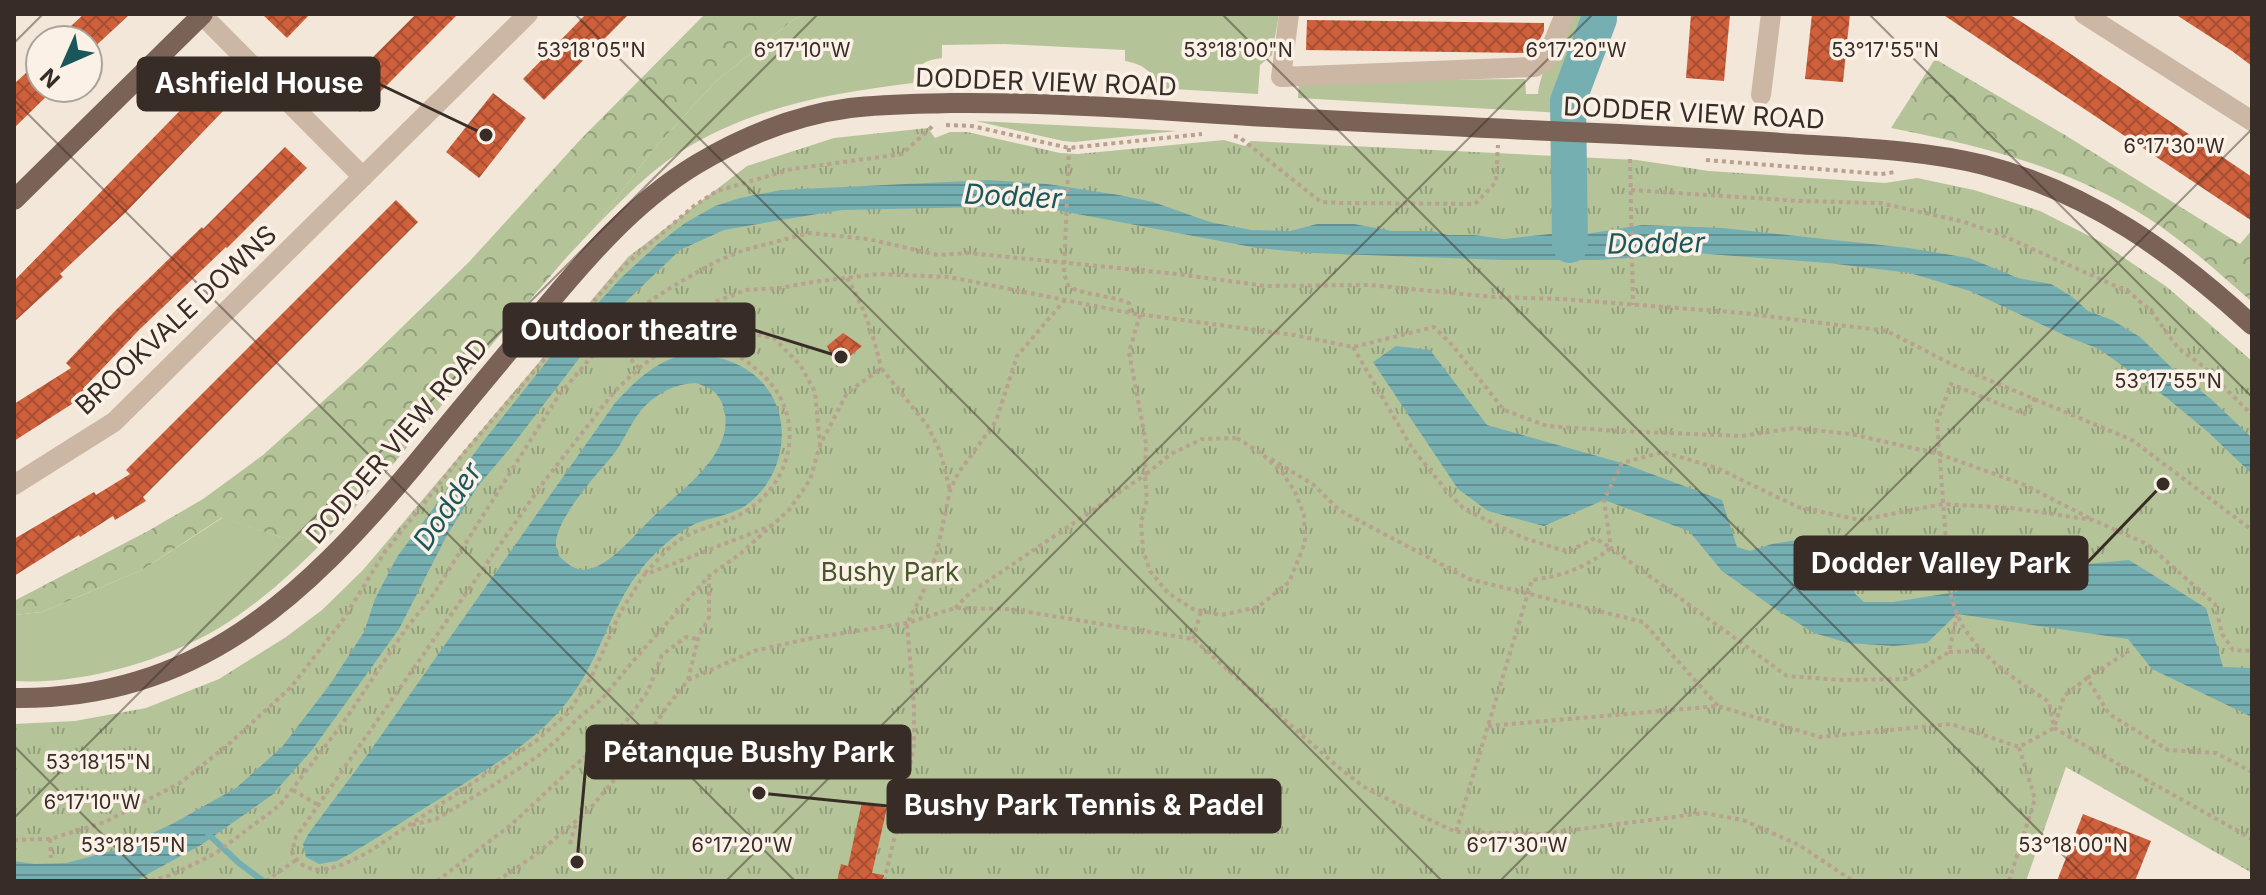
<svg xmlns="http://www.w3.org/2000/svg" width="2266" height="895" font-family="Inter,sans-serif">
<defs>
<pattern id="forest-crowns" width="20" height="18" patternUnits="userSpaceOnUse" patternTransform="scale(2)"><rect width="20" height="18" fill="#b5c398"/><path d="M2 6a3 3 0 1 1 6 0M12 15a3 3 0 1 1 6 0" fill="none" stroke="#949f7c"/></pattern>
<pattern id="park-tufts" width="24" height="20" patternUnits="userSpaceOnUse" patternTransform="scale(2)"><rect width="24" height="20" fill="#b5c398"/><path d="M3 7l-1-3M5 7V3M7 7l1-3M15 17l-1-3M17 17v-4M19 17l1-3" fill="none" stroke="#949f7c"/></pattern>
<pattern id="water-rules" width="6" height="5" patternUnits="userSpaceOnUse" patternTransform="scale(2)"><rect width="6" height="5" fill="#76afb2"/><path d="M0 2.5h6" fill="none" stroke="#628f91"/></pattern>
<pattern id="building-cross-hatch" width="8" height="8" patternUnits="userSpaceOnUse" patternTransform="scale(2)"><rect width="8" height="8" fill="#ce603c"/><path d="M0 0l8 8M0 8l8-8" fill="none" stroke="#a84f32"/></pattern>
</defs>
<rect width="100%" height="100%" fill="#f3e7d9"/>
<g fill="#b5c398">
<path d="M805 14H1279L1272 55 1260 65 1258 94 1156 88C1154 70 1141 64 1125 61V50L1005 44 942 45V58C925 60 915 65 913 83 830 93 752 107 680 152 649 172 623 199 597 225L651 152 716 81 793 20Z"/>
<path d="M1571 14H1592L1595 18C1582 48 1561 80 1562 113L1298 98 1299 81 1525 79 1526 94H1538C1541 67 1559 39 1571 14Z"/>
<polygon points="976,121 1177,131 1075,142 1063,141"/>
<path d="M222 518 294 541 331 534C298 568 260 603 219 628 162 662 80 685 14 681V615L42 612 142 570Z"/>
</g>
<g fill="url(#forest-crowns)">
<polygon points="705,14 805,14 793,20 716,81 651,152 597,225 565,259 494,342 385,474 331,534 294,541 221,518 142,570 42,612 14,615 14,601 148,531 203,499 263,455 361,367 469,262 580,140"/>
<path d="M1935 59 2065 135 2240 244 2252 230V302C2219 273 2185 242 2148 218 2066 166 1985 147 1891 128Z"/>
</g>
<polygon fill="url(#park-tufts)" points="928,128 935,138 950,132 967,132 1060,153 1078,154 1224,140 1245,146 1251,141 1637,160 1709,171 1885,183 1917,178 1974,190 2040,211 2101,242 2167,287 2252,361 2252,873 2066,767 2026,881 14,881 14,724 75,721 146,708 219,679 286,637 322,610 363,570 628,257 747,166 834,138"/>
<g fill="url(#water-rules)" fill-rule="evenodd">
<polygon points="989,180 1047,184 1119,195 1153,202 1210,222 1251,230 1290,231 1317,224 1354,224 1392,231 1432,231 1448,235 1474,235 1504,239 1550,234 1586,234 1642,225 1723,228 1909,248 1969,258 2018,278 2051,284 2071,296 2088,311 2112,320 2140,337 2175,371 2211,399 2252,438 2252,474 2208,432 2167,398 2099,349 2068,337 1970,291 1910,273 1828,263 1695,253 1598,260 1502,260 1312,253 1257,248 1035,206 842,210 775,221 724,230 680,250 614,313 511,447 478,486 447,535 399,629 312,750 272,795 201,845 135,881 14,881 14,861 34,864 66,863 116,850 172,824 236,788 282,747 331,683 364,632 375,599 397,557 482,443 563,341 622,277 659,243 685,223 715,206 740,198 781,190"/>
<polygon points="1396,346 1430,350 1487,425 1622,463 1722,500 1737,547 1750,551 1772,544 1797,540 1864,602 1893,602 1950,593 2044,568 2129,560 2206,608 2223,667 2252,668 2252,717 2152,669 2128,639 1957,614 1927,643 1894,646 1848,643 1814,633 1777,610 1722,571 1689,531 1604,500 1544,526 1488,511 1458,489 1373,362"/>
<path d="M692 353C725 357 756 366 773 398 792 434 779 483 745 506 728 517 706 517 689 527 673 536 659 549 647 562 612 601 603 652 573 694 540 741 488 768 441 798 406 819 372 842 337 861L319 864 306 857 303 844 309 833 368 754 615 403C637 379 659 358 692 353ZM695 383C710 387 720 393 724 409 736 453 681 490 654 516 636 533 612 564 589 569 580 571 573 568 567 563 564 560 560 558 558 554 544 528 601 471 616 451 626 437 633 417 646 405 660 392 675 384 695 383Z"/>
</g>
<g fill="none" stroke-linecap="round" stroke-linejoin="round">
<polyline stroke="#76afb2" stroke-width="6" points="208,834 239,863 263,881"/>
<polyline stroke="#76afb2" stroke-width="36" points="1570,245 1568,101 1599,19 1599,14"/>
</g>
<g fill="url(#building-cross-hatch)">
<polygon points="84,14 130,14 88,53 88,40 56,40"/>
<polygon points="262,14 310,14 287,38"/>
<polygon points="416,14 458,14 360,112 339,91"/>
<polygon points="586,14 629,14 544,100 523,79"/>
<polygon points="1691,14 1730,14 1724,81 1686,78"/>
<polygon points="1812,14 1850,14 1843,82 1805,79"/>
<polygon points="1942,14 2009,14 2053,42 2252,177 2252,221"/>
<polygon points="2175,14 2252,14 2252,66 2232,51"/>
<polygon points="1307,20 1544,23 1544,31 1533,53 1306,50"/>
<polygon points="40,60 40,88 55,88 14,128 14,84"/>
<polygon points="201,89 223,111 126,212 60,274 63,277 14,322 14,281"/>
<polygon points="493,93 526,118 479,178 446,152"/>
<polygon points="285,147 307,168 227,248 226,247 139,330 83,389 86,395 14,441 14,404 71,368 66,363 115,311 202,227 203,229"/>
<polygon points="396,200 418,222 143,497 146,501 115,520 113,516 80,537 79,535 14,576 14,539 94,492 96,495 130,474 126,470"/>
<polygon points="843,333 862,346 837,367 827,346"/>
<polygon points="862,802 887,808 872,873 884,875 883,881 837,881 841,864 848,866"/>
<polygon points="2083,814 2151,841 2135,881 2057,881"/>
</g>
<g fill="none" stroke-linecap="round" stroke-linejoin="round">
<g stroke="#b8a18f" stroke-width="4" stroke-dasharray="4 4" stroke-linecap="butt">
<polyline points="946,125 972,126 1069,148 1202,134"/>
<polyline points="1234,136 1239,137 1321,202 1341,203 1475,204 1496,182 1498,145"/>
<polyline points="1630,159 1633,305"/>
<polyline points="1706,160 1881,174 1896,172"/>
<polyline points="1631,190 1800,201 1880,203 1961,221 1999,234 2129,292 2152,312 2178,348 2203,366 2252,415"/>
<path d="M847 278C864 307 874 336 881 368"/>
<polyline points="609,336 639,368"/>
<polyline points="670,345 690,319 717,301 746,290 780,288 813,282 878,274 949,277 1130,313 1294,335 1353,347 1434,327 1453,346 1504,410 1547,426 1618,431 1742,436 1794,428 1851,434 1939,454 2025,485 2093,520"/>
<path d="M1353 347 1412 448 1446 490 1464 509 1524 538 1568 552 1595 538 1611 548C1586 567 1563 576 1532 580L1456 832"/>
<path d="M2035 398 2024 414 1951 384 1937 422 1950 593C1954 605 1957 617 1964 628 1984 660 2019 682 2049 702L2054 728 2252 839"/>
<polygon points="1237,438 1262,454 1282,472 1295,492 1304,515 1305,543 1289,582 1258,607 1221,615 1193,609 1168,593 1150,571 1143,550 1141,522 1147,500 1145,475 1171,454 1202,439"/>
<polyline points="1271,459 1314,485 1339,510 1469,579 1643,622 1718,706"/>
<path d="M773 525 644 575 621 611 592 676 568 713 536 741 367 853C343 865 308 884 292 852L296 837 543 483 614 392 639 368 670 345 736 331 774 338 801 366 815 392 820 445"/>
<path d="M645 573C656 562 667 548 681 539 698 528 719 525 737 516 784 493 805 437 777 392 765 373 736 350 713 346 702 344 688 346 677 345"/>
<polyline points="955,608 970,593 1145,475 1146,443 1129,352 1140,315"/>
<polyline points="1957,614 1949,652 1905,679 1842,680 1787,676 1611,548 1604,500 1622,463 1663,452 1717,468 1798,507 1860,520 1943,504 2011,508 2093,520 2147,544 2215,604 2222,634 2233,650 2252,651"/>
<polyline points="1193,639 1201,611"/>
<polyline points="1949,652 1982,651"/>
<polyline points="2087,678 2129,651"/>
<polyline points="688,680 754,651 812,638 907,623 955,608 1010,609 1193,639 1337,766 1364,787 1419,815 1456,832 1541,834 1704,813 1743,820 1799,845 1853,881"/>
<polyline points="1488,726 1718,706 1820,737 1951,724 2019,747 2054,728 2064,696 2087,678 2109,714 2168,750 2216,753 2252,772"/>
<polyline points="293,790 318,805"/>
<polyline points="412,825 436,819 492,786 538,756 557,740 576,720 602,699 634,660 709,576 740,554 789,510 810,480 820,445 847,393 881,368 927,425 940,451 950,490"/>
<polyline points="50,839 51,858"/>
<polyline points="14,840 50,839 105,822 180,783 230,743 291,687 343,620 384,553 464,453 625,265 694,206 717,191 792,169 902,154 935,124"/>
<polyline points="570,844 576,823"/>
<polyline points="151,881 174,874 216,853 280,805 343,723 405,630 433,595 559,395 609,336 638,309 673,286 717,261 744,250 809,233 868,239 938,255 969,253 1177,274 1266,286 1370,285 1494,297 1562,299 1742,313 1887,331 1953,365 2132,440 2252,530"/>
<polyline points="266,881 296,860"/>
<polyline points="437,881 511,825 573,767 625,723 648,691 662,655 686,637 698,639"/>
<polyline points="497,881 534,856 587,812 632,759 666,708 688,680 698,639 709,617 709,578"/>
<polyline points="884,881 904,798 914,745 914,707 907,623 922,595 937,552 950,490 959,472 996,421 1017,356 1064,301"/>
<polyline points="2009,881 2035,799 2019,747"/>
</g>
<g stroke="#ccb7a4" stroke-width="20">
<polyline points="1289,14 1281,77 1535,67 1546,60 1565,14"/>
<polyline points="2084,14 2252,121"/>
<polyline points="202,15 363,177"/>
<polyline points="1761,95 1771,14"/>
<polyline points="14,485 114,422 528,14"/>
</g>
<g stroke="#7a6356" stroke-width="20">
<polyline points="14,200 203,14"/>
<path d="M14 698C196 700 303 598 413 467 453 418 494 369 534 321 582 263 632 203 697 164 744 136 796 115 850 108 884 104 918 104 951 103 1035 102 1119 107 1203 113 1292 119 1380 123 1468 127 1578 133 1687 136 1796 144 1859 148 1923 150 1984 165 2089 192 2174 253 2252 325"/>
</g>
<path stroke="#b8a18f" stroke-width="4" stroke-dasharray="4 4" stroke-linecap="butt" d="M1069 148 1064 274 1069 287C1088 296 1109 295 1129 303L1130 313"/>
</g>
<path fill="none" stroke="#372c26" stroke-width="2" stroke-opacity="0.45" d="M575 14 1442 881M1222 14 2089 881M1869 14 2252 397M14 43 43 14M14 100 795 881M14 746 149 881M14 818 818 14M726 881 1593 14M1500 881 2252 129"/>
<g text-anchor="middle" stroke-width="7" stroke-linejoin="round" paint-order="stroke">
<g font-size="26" fill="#372c26" stroke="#fbf1e6">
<text transform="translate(1046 82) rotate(2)" y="9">DODDER VIEW ROAD</text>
<text transform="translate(1694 113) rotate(3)" y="9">DODDER VIEW ROAD</text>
<text transform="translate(176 320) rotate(-43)" y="9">BROOKVALE DOWNS</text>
<text transform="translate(397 441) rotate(-49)" y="9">DODDER VIEW ROAD</text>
</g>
<g font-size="26" fill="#465728" stroke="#fbf1e6">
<text x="890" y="581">Bushy Park</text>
</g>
<g font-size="28" font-style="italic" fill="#19575b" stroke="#fbf1e6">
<text transform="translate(1013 196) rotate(3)" y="10">Dodder</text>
<text transform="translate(1656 243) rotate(-1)" y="10">Dodder</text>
<text transform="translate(447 506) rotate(-56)" y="10">Dodder</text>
</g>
</g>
<g font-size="20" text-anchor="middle" fill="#372c26" stroke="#fbf1e6" stroke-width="7" stroke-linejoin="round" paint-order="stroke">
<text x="1885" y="57">53°17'55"N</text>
<text x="591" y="57">53°18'05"N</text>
<text x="802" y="57">6°17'10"W</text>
<text x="1238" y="57">53°18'00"N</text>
<text x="1576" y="57">6°17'20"W</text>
<text x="2174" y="153">6°17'30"W</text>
<text x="2168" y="388">53°17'55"N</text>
<text x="98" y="769">53°18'15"N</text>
<text x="92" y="809">6°17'10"W</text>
<text x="133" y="852">53°18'15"N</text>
<text x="742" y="852">6°17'20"W</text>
<text x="1517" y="852">6°17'30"W</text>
<text x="2073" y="852">53°18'00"N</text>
</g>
<path fill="none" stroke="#372c26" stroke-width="3" d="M486 135L379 84M841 357L754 330M2163 484L2087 563M577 862L587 752M759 793L888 806"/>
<g fill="#372c26" stroke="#fbf1e6" stroke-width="3">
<circle cx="486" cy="135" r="8"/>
<circle cx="841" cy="357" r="8"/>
<circle cx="2163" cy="484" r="8"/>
<circle cx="577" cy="862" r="8"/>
<circle cx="759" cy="793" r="8"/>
</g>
<g fill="#372c26" stroke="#372c26" stroke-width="3">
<rect x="138" y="58" width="241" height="52" rx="8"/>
<rect x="504" y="304" width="250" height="52" rx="8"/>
<rect x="1795" y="537" width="292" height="52" rx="8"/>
<rect x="587" y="726" width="323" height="52" rx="8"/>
<rect x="888" y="780" width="392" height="52" rx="8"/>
</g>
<g font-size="28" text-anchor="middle" font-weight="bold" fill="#fff">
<text x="259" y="93">Ashfield House</text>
<text x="629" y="340">Outdoor theatre</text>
<text x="1941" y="573">Dodder Valley Park</text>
<text x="749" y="762">Pétanque Bushy Park</text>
<text x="1084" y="815">Bushy Park Tennis &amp; Padel</text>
</g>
<rect width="2266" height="895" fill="none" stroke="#372c26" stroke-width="32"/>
<g transform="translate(64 64) rotate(225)"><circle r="38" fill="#fbf1e6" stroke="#ada299" stroke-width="2"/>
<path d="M0-6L14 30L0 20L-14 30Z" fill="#19575b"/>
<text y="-12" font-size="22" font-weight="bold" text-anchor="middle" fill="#372c26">N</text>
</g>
</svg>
